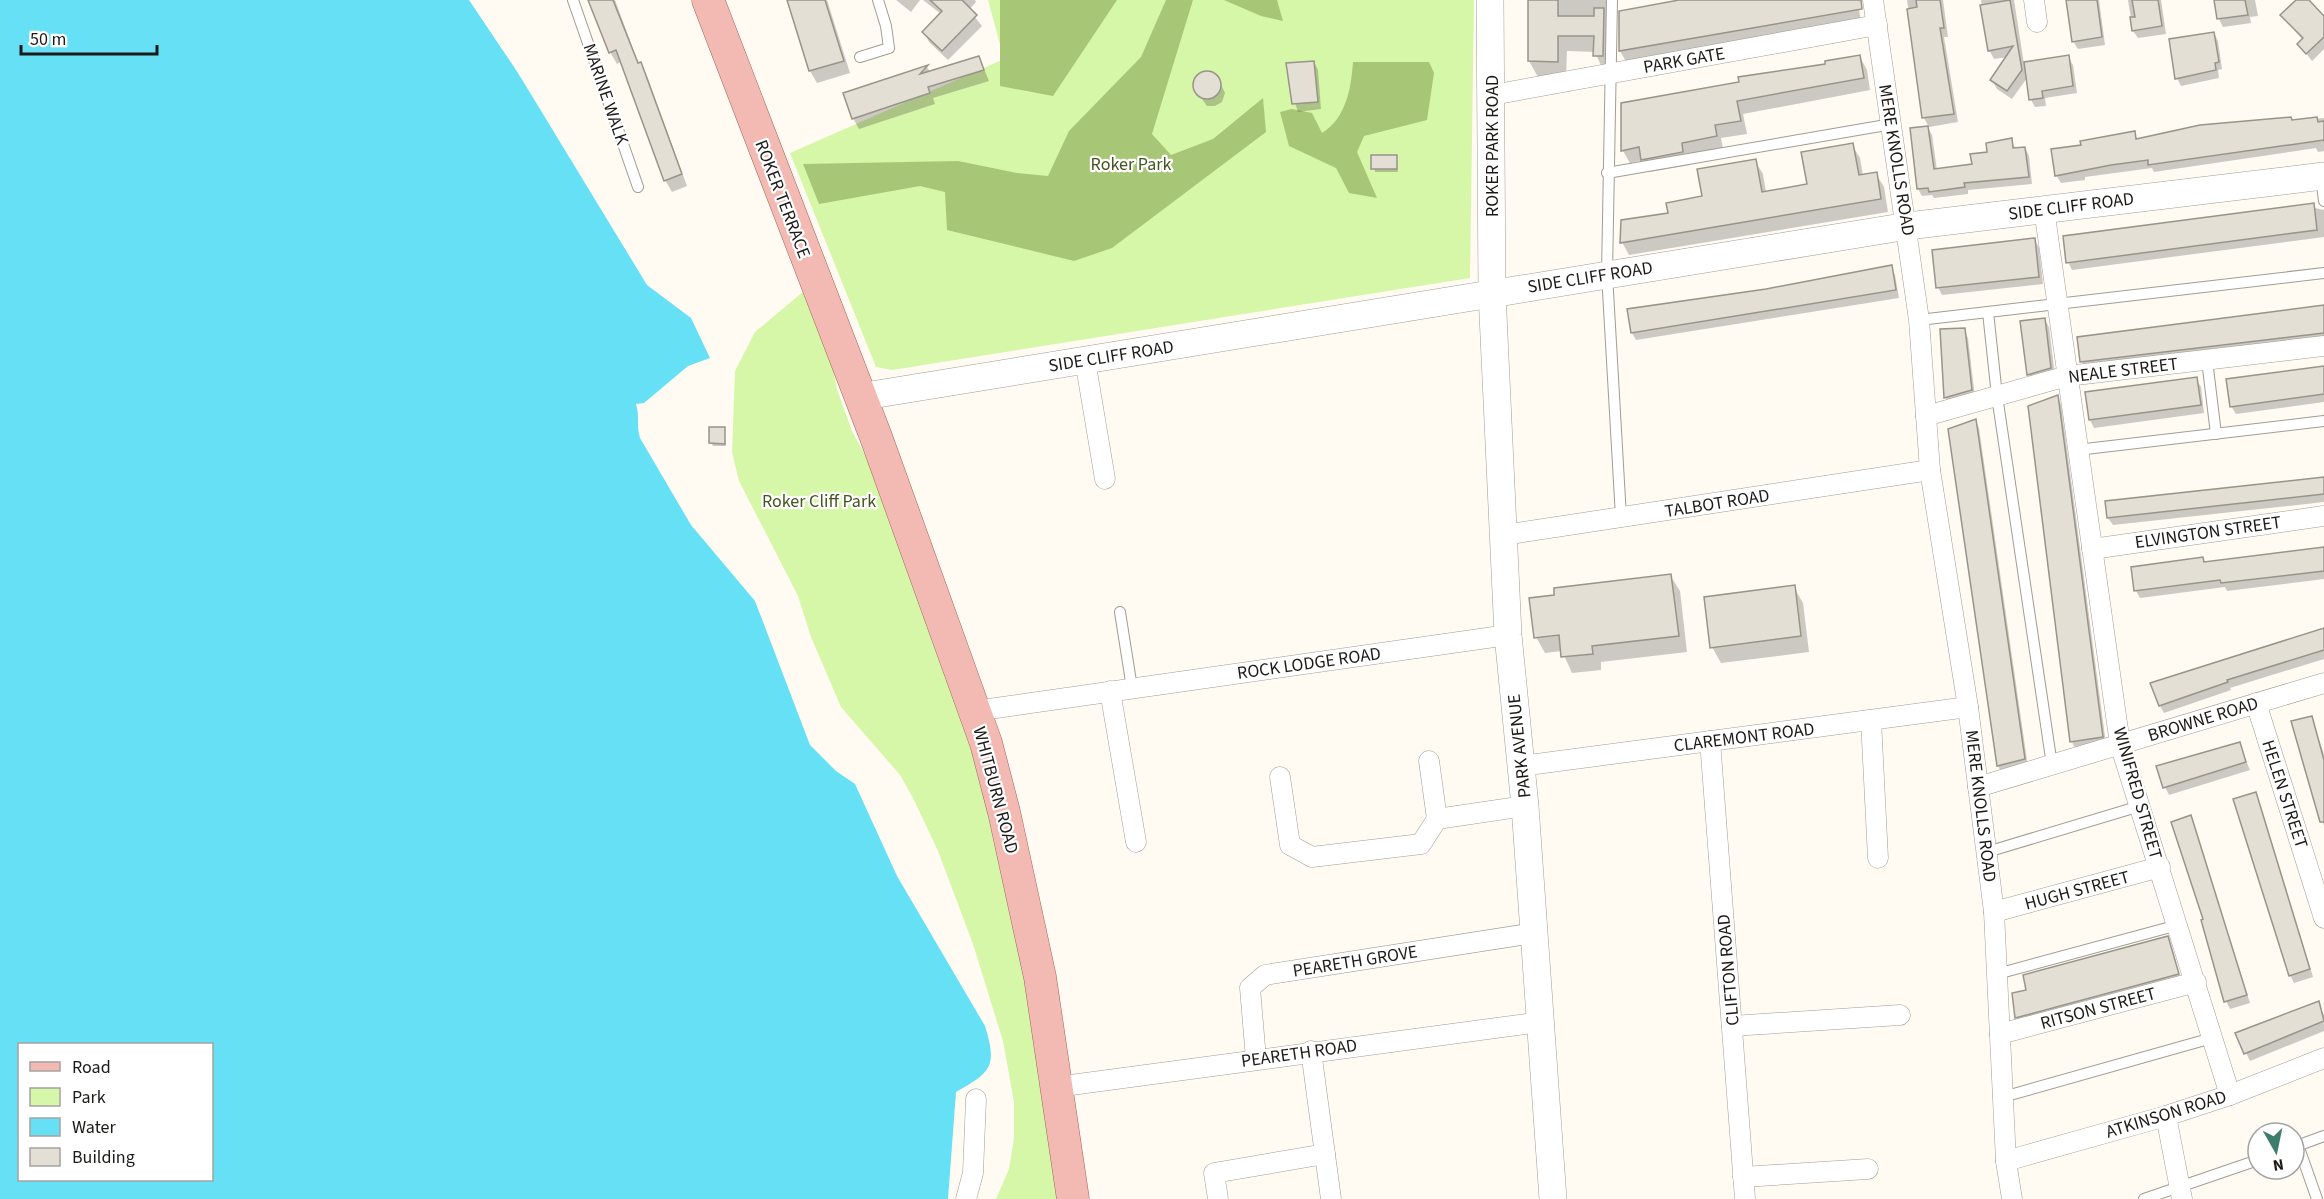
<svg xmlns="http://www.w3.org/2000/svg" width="2324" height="1199" font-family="'Source Sans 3',sans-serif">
<rect width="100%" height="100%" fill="#fffbf3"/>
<g fill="#d6f6a8">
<polygon points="988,0 1474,0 1470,278 892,370 876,367 790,153 1004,59"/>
<polygon points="804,291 826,334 837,389 852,431 877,477 961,714 977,767 1025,980 1060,1199 996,1199 1009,1169 1014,1138 1014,1102 1003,1041 973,944 938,851 913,798 900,775 841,707 811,637 798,596 739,481 732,452 735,371 755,332"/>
</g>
<g fill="#a8c776">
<polygon points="1000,0 1117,0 1053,96 1000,86"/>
<polygon points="1166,0 1193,0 1152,134 1171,155 1213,139 1263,98 1266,132 1112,248 1074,261 947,230 945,192 920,186 819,204 803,164 958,161 1017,173 1048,176 1069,131 1141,57"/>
<polygon points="1224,0 1277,0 1283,21 1261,16"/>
<path d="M1353 62H1429L1434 73 1427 120 1364 136 1357 152 1377 198 1349 193 1336 168 1289 146 1280 112 1292 109 1312 113 1322 133C1346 118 1351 89 1353 62Z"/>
</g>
<path fill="#65e0f5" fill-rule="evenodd" d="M0 0H469L518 73 647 285 691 318 710 358 688 366 644 403 636 404C640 416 636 426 640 438L691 525 755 601 810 745 836 771 855 784 897 876 985 1026C998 1068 990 1072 956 1092L948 1199H0ZM20 1044H212V1180H20Z"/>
<g fill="#0003">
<polygon points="590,0 615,0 639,65 647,76 687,186 672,192 665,180 622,61 617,64 610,52"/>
<polygon points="789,0 827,0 850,73 817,83 810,71"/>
<polygon points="896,0 920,0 911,12"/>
<polygon points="923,0 975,0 976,2 969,10 982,26 948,60 929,42 924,32 941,14"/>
<polygon points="1530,0 1616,0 1612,72 1604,72 1595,52 1567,51 1566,77 1538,77 1529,61"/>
<polygon points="1686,0 1858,0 1861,25 1628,65 1620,51"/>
<polygon points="1907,0 1943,0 1948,37 1944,37 1958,122 1929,127 1924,118"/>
<polygon points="1981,0 2014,0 2024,64 2068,57 2073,65 2077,93 2045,98 2046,106 2035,107 2031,100 2027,78 2012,99 1997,89 1992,80 2008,57 1994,59 1989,50"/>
<polygon points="2068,0 2099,0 2105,45 2078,49 2073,41"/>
<polygon points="2128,0 2161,0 2166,34 2138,38 2133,31"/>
<polygon points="2216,0 2255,0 2258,16 2250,17 2251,23 2223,27 2219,19"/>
<polygon points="2298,0 2307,0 2324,18 2324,49 2312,61 2299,44 2303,40 2282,16"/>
<polygon points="2214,33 2218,41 2222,69 2218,70 2219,78 2181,86 2177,78"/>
<polygon points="979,57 989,81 933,98 935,104 859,129 853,118 845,94 927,67 930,72"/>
<polygon points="1860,57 1867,70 1870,90 1743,114 1747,134 1721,138 1723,149 1688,155 1690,165 1650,172 1643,160 1630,163 1623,151 1741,83"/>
<polygon points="1314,62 1318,70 1321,109 1298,112 1289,84 1287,64"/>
<polygon points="1204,72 1217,76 1225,93 1222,102 1215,106 1207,106 1194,88 1195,80"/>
<polygon points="2324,118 2324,151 2318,152 2316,148 2154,172 2152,168 2085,177 2085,180 2061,183 2056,175 2083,146 2134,133 2138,140 2166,132 2241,121 2243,125"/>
<polygon points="1928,128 1932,135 1937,170 1973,165 2011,139 2016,150 2025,148 2029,156 2032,184 1968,190 1968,194 1934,198 1932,195 1922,196 1918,189"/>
<polygon points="1852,145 1860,158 1863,176 1876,174 1884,187 1888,212 1629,255 1622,242 1669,214 1704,198 1755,161 1763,174 1766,192 1809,185"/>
<polygon points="1396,156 1398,172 1375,172 1373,157"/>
<polygon points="2313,205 2315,208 2324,210 2324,237 2072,270 2068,262"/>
<polygon points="2035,240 2039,248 2043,284 1942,295 1938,287"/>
<polygon points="1891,267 1895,275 1899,298 1636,340 1632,333 1766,290"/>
<polygon points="2324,307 2324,340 2086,370 2082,362 2079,338"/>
<polygon points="2045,320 2049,327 2055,376 2032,382 2028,374"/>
<polygon points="1964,330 1968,338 1975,398 1950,405 1946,398 1941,331"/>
<polygon points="2324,367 2324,402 2236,414 2231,406"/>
<polygon points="2196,379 2201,387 2204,413 2094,428 2090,420 2086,394"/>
<polygon points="2057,397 2061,404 2106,744 2076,750 2072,742 2029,407"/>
<polygon points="1975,420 1979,428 2028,767 2002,773 1998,766"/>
<polygon points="724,428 726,446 713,446 711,443"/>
<polygon points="2324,478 2324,502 2113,525 2108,518"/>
<polygon points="2324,549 2324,579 2227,591 2225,587 2140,598 2136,591 2202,559 2205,563"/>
<polygon points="1670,575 1680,591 1687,652 1601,662 1601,670 1572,673 1562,651 1545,653 1536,637"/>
<polygon points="1794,587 1803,603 1809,652 1721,663 1712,647"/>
<polygon points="2324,630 2324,659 2230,688 2231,690 2164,713 2160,706 2152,684"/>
<polygon points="2311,717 2324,754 2324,826 2293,722"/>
<polygon points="2239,744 2250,770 2169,795 2165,787"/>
<polygon points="2255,793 2313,977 2294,983 2290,975"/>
<polygon points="2190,817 2250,1003 2230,1009 2226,1001 2205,920"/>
<polygon points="2167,938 2182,982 2020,1025 2016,1017"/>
<polygon points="2318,1003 2324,1015 2324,1031 2250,1061 2237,1034"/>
</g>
<g fill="#e4dfd5" stroke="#98948a" stroke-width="1.5">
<polygon points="588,0 613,0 638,63 641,62 682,174 664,181 616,50 609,53"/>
<polygon points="787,0 825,0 844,61 809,71"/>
<polygon points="930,0 962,0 977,15 942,51 922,32 942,11"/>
<polygon points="1528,0 1558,0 1558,16 1594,16 1594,8 1604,8 1603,56 1593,56 1594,36 1558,36 1558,62 1528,61"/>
<polygon points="1679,0 1861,0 1862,9 1619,51 1619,11"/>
<polygon points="1916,0 1940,0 1944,28 1940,28 1954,114 1922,118 1907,9 1917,7"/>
<polygon points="2010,0 2022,70 2007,91 1990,80 2013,46 1988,51 1980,5"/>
<polygon points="2066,0 2097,0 2102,37 2072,42"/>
<polygon points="2132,0 2158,0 2162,26 2132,31 2130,17 2135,17"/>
<polygon points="2214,0 2245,0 2248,15 2217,19"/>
<polygon points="2296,0 2309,0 2324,16 2324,37 2306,54 2297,44 2303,38 2280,15"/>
<polygon points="2214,32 2219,62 2215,63 2216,70 2175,79 2169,39"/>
<polygon points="1860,55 1864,78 1737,101 1741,121 1715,125 1717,136 1682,143 1683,152 1641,160 1639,147 1621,151 1621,103 1739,82 1738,77 1825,64 1825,61"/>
<polygon points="2069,55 2073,86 2042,91 2043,98 2029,100 2024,62"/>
<polygon points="979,56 984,70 928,87 930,93 852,119 843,93 928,65 920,74"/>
<polygon points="1314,61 1318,102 1292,104 1286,63"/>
<circle cx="1207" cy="85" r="14"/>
<polygon points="2291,117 2292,120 2317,117 2318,122 2324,121 2324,140 2148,165 2148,160 2111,165 2055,176 2051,149 2081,145 2080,141 2135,131 2136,139 2200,125"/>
<polygon points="1928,126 1934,169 1972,164 1970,154 1987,152 1986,143 2012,138 2013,148 2025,147 2029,177 1964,183 1965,187 1929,192 1928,188 1917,189 1910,128"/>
<polygon points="1853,143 1859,175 1877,172 1881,199 1620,243 1621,220 1668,213 1666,203 1702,196 1697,169 1756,159 1762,192 1807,184 1801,152"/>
<rect x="1371" y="155" width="26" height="14"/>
<polygon points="2314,203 2317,230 2066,263 2063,236"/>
<polygon points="2035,238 2039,277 1936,288 1932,250"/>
<polygon points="1892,265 1896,290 1631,333 1627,309 1766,289"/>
<polygon points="2324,305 2324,333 2080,362 2077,337"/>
<polygon points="2045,318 2051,368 2027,375 2020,321"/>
<polygon points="1965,328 1972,390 1944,398 1940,329"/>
<polygon points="2324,366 2324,394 2230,407 2226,379"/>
<polygon points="2197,377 2201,405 2089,420 2085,392"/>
<polygon points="2058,395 2103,737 2070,742 2028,406"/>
<polygon points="1976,419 2025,759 1997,766 1948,429"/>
<polygon points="709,427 725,427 725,444 709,443"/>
<polygon points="2324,477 2324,494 2107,518 2105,501"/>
<polygon points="2324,547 2324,571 2221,583 2220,580 2134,591 2131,567 2203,557 2204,562"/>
<polygon points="1671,574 1679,636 1592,646 1593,654 1561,657 1559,635 1534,638 1529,598 1554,595 1554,588"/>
<polygon points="1795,585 1801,636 1710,648 1704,597"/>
<polygon points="2324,628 2324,650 2227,680 2228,682 2159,706 2150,683"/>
<polygon points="2312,716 2324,760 2324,822 2320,822 2291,721"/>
<polygon points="2240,742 2246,762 2163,788 2156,766"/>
<polygon points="2256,792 2310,969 2289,976 2233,799"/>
<polygon points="2191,815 2247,995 2224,1002 2201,920 2203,919 2171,822"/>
<polygon points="2168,936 2179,974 2015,1018 2012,993 2026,990 2023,975"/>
<polygon points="2319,1001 2324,1021 2244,1054 2235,1033"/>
</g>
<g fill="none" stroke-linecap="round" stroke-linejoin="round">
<defs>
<g id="lane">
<polyline points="573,0 638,187"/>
<polyline points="1612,0 1607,274 1621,517"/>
<polyline points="860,57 889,48 886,26 878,0"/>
<polyline points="1607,173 1892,124"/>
<polyline points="2321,177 2324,201"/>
<polyline points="1988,312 1997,396 2052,765"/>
<polyline points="1919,320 2324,273"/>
<polyline points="2207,360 2216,434"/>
<polyline points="2077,450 2324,421"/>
<polyline points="1120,612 1132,688"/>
<polyline points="1987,852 2140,806"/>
<polyline points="1997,974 2178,925"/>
<polyline points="2003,1097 2212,1038"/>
<polyline points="2298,1145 2317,1199"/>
<polyline points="2294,1147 2324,1136"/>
<polyline points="2144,1199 2258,1160"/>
</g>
<g id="street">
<polyline points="1873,0 1919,320 1930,470 1968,707 1994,912 2006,1161 2012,1199"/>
<polyline points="2034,0 2037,22"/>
<polyline points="1492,95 1877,25"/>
<polyline points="2044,209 2120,744 2230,1095"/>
<polyline points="1085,360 1105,479"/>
<polyline points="1926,416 2067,376 2324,346"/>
<polyline points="1504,535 1930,470"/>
<polyline points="2092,549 2324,516"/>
<polyline points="1110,691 1136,842"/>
<polyline points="2256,703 2324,918"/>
<polyline points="975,711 1508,635"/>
<polyline points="1871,720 1878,858"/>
<polyline points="1710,741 1745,1199"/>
<polyline points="1429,761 1437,819"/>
<polyline points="1521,766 1968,707"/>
<polyline points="1280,777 1290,845 1312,857 1421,844 1437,819 1525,806"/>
<polyline points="1978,787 2324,683"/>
<polyline points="1994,912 2160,867"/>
<polyline points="1732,1026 1900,1015"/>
<polyline points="2000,1034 2196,982"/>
<polyline points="1311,1051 1331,1199"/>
<polyline points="1256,1059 1250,988 1265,975 1534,933"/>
<polyline points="1056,1087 1541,1022"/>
<polyline points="2166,1116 2182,1199"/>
<polyline points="2006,1161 2166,1116 2230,1095 2324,1058"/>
<polyline points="1743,1177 1868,1169"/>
<polyline points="966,1199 973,1173 976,1099"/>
<polyline points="1218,1199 1214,1173 1325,1154"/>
</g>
<g id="secondary">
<polyline points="1490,0 1492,293 1508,635 1525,806 1553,1199"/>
<polyline points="859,397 1908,226 2324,176"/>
</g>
<polyline id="primary" points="708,0 876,437 986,743 1004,812 1040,977 1073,1199"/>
</defs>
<use href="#lane" stroke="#a19d93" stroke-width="12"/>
<use href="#street" stroke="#a19d93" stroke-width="21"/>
<use href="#secondary" stroke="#a19d93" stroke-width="28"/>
<use href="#primary" stroke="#a2645c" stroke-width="33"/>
<use href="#lane" stroke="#fff" stroke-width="10"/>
<use href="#street" stroke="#fff" stroke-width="20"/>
<use href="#secondary" stroke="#fff" stroke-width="27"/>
<use href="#primary" stroke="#f2bab3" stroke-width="32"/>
</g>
<g text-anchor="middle" stroke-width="4.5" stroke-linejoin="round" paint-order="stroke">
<g font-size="18" fill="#1c1a17" stroke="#fff">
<text transform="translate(1684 60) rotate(-10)" y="6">PARK GATE</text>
<text transform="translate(606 94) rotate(71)" y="6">MARINE WALK</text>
<text transform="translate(1492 146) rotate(-90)" y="6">ROKER PARK ROAD</text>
<text transform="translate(1897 160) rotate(81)" y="6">MERE KNOLLS ROAD</text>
<text transform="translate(783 199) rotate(69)" y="6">ROKER TERRACE</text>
<text transform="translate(2071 206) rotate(-7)" y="6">SIDE CLIFF ROAD</text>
<text transform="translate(1590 277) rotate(-9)" y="6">SIDE CLIFF ROAD</text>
<text transform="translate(1111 356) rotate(-9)" y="6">SIDE CLIFF ROAD</text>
<text transform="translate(2123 370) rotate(-7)" y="6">NEALE STREET</text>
<text transform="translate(1717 503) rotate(-9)" y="6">TALBOT ROAD</text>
<text transform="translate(2208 532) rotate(-8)" y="6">ELVINGTON STREET</text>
<text transform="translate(1309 663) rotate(-8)" y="6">ROCK LODGE ROAD</text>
<text transform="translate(2203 719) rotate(-17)" y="6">BROWNE ROAD</text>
<text transform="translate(1744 737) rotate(-7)" y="6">CLAREMONT ROAD</text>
<text transform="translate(1519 746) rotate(-96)" y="6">PARK AVENUE</text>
<text transform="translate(996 790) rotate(75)" y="6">WHITBURN ROAD</text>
<text transform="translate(2138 793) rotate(74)" y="6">WINIFRED STREET</text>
<text transform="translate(2285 794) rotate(72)" y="6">HELEN STREET</text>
<text transform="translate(1981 806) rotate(83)" y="6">MERE KNOLLS ROAD</text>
<text transform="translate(2077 890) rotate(-15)" y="6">HUGH STREET</text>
<text transform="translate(1355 961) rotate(-9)" y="6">PEARETH GROVE</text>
<text transform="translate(1728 970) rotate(-95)" y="6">CLIFTON ROAD</text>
<text transform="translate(2098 1008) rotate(-15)" y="6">RITSON STREET</text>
<text transform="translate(1299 1053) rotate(-8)" y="6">PEARETH ROAD</text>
<text transform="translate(2166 1114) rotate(-17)" y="6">ATKINSON ROAD</text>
</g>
<g font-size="18" fill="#43571e" stroke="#fff">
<text x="1131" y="170">Roker Park</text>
<text x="819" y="507">Roker Cliff Park</text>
</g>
</g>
<rect x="18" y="1043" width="195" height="138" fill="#ffffff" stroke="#a4a3a2" stroke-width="1.5"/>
<rect x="30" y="1062" width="30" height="9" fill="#f2bab3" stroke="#a4a3a2" stroke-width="1.5"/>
<text x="72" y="1073" font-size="18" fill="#1c1a17">Road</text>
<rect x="30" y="1088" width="30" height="18" fill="#d6f6a8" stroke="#a4a3a2" stroke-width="1.5"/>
<text x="72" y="1103" font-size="18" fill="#1c1a17">Park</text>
<rect x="30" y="1118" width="30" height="18" fill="#65e0f5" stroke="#a4a3a2" stroke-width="1.5"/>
<text x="72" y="1133" font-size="18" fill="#1c1a17">Water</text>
<rect x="30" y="1148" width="30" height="18" fill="#e4dfd5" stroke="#a4a3a2" stroke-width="1.5"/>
<text x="72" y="1163" font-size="18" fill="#1c1a17">Building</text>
<g transform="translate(2276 1151) rotate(171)"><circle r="28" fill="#ffffff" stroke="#a4a3a2" stroke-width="1.5"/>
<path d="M0-4.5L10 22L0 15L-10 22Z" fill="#3e7d6a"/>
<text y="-9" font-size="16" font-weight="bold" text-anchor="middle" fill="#1c1a17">N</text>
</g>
<path d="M21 45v9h136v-9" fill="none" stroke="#1c1a17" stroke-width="3"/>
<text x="30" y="45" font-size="18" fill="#1c1a17" stroke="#ffffff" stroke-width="4.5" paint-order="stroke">50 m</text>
</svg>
